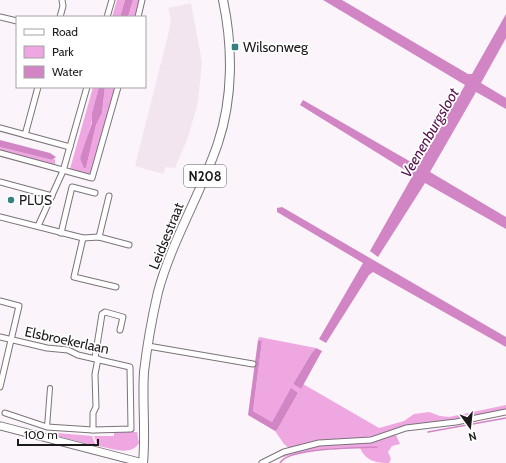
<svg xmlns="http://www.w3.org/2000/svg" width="506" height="463" font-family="Cabin,sans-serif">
<rect width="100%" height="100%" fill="#fbf4fa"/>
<polygon fill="#f3e5f0" points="191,3 202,62 198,103 187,140 175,168 166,167 163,174 135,166 169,31 171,21 168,8"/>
<g fill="#efa7e2">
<polygon points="117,0 125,0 120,17 112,17"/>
<polygon points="133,0 140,0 136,17 128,17"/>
<path d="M93 87H99C94 111 90 135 80 158L86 168 96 125 102 113 105 87H115L91 172 87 175 70 169Z"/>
<polygon points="0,147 52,160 55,159 55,165 0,150"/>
<polygon points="259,337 316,348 311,354 293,384 301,389 303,384 379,428 404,421 414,414 429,412 440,416 449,417 506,405 506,410 362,439 325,440 289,448 284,444 275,431 277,430 298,393 291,389 272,422 253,411 262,341 258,340"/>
<path d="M114 432H137L139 443C131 457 111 448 98 446L94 436H114Z"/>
<polygon points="57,433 92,436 96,446 57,436"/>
<path d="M396 435 400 444 392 446 388 452 391 459 389 463C376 463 366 461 360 448 333 447 310 449 284 457L281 455 319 445 367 442Z"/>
</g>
<g fill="#d185c5">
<polygon points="125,0 133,0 128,17 120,17"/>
<polygon points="323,0 342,0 468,74 472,74 506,14 506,38 481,83 506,98 506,109 476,92 430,172 506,217 506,229 425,183 378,257 370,251 413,175 300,105 303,100 418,166 465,85"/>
<polygon points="99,87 105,87 102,113 96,125 86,168 84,168 80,158 92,123 92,114"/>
<polygon points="0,140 50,153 56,157 52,160 0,147"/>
<polygon points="282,207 506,337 506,347 373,272 369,275 326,343 319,339 363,263 277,212 277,208"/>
<polygon points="258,340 262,341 253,411 272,422 291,388 298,393 277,430 275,431 248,415"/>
<polygon points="316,348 322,351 301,389 293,384 311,354"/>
</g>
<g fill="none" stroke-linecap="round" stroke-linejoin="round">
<g stroke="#d185c5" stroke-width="1.5">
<polyline points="428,432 506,418"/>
<path d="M280 463C288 447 359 448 377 447"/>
</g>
<defs>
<polyline id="pedestrian" points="47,427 50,388"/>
<g id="minor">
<polyline points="0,17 17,21"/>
<polyline points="60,17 63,6 62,0"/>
<polyline points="107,17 112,0"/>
<polyline points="138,17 142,0"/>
<polyline points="0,128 70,147"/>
<polyline points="25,135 38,87"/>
<polyline points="0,153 92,178 118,87"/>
<polyline points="0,182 52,196"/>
<polyline points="0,217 83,238 74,277 116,287"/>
<polyline points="38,226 63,171 87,87"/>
<polyline points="61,233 72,187 95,193"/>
<polyline points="99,237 109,196"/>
<polyline points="83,238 99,237 129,245"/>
<polyline points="0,301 19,306 0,387"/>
<polyline points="0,337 47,348 68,350 78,355 130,367 131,429 93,430 47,427 5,413"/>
<polyline points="148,346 253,364"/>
<polyline points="95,358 102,314 105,312 123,317 120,330"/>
<polyline points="93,430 93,413 96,407 95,374 98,359"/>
<polyline points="262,463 284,452 319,443 371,440 406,428 456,422 506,412"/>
</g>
<polyline id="secondary" points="1,426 143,463"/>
<path id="primary" d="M143 463C146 433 142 402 144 372 147 346 152 318 158 292 172 240 201 194 218 143 233 98 233 47 223 0"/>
</defs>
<use href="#pedestrian" stroke="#7a7479" stroke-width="6"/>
<use href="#minor" stroke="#7a7479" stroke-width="7"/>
<use href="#secondary" stroke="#7a7479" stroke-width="9"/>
<use href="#primary" stroke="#7a7479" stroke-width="10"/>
<use href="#pedestrian" stroke="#fff" stroke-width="4"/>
<use href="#minor" stroke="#fff" stroke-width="5"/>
<use href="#secondary" stroke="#fff" stroke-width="7"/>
<use href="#primary" stroke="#fff" stroke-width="8"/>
</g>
<g fill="#378081" stroke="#fff" stroke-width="1.5">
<rect x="231" y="43" width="8" height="8" rx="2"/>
<circle cx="11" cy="200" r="4"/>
</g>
<g text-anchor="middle" stroke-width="3.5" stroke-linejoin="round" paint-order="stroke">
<rect fill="#fff" stroke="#615f60" stroke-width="1" x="184" y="165" width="42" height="22" rx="3"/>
<g font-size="13" font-weight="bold" fill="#1d1a1c">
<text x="205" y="181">N208</text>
</g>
<g font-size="14" fill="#1d1a1c" stroke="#fff" text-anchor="start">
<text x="243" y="52">Wilsonweg</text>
<text x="19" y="205">PLUS</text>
</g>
<g font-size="14" fill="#1d1a1c" stroke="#fff">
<text transform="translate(166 236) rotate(-68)" y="5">Leidsestraat</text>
<text transform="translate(67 340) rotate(12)" y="5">Elsbroekerlaan</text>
</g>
<g font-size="15" font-style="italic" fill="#55104d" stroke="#fff">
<text transform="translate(430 133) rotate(-60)" y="5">Veenenburgsloot</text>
</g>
</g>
<rect x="16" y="16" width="130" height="72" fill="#ffffff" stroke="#a5a3a4"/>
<rect x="24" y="29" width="20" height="6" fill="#ffffff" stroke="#a5a3a4"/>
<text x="52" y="36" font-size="12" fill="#1d1a1c">Road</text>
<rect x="24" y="46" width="20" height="12" fill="#efa7e2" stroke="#a5a3a4"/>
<text x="52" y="56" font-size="12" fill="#1d1a1c">Park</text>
<rect x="24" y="66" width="20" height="12" fill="#d185c5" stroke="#a5a3a4"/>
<text x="52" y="76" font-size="12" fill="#1d1a1c">Water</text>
<g transform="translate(470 427) rotate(165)" stroke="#ffffff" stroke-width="3" paint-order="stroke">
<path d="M0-3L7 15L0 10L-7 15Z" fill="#1d1a1c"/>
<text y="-6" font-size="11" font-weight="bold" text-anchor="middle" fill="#1d1a1c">N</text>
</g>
<path d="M18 439v6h80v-6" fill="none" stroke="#1d1a1c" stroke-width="2"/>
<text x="24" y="439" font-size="12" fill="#1d1a1c" stroke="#ffffff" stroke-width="3" paint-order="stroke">100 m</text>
</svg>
